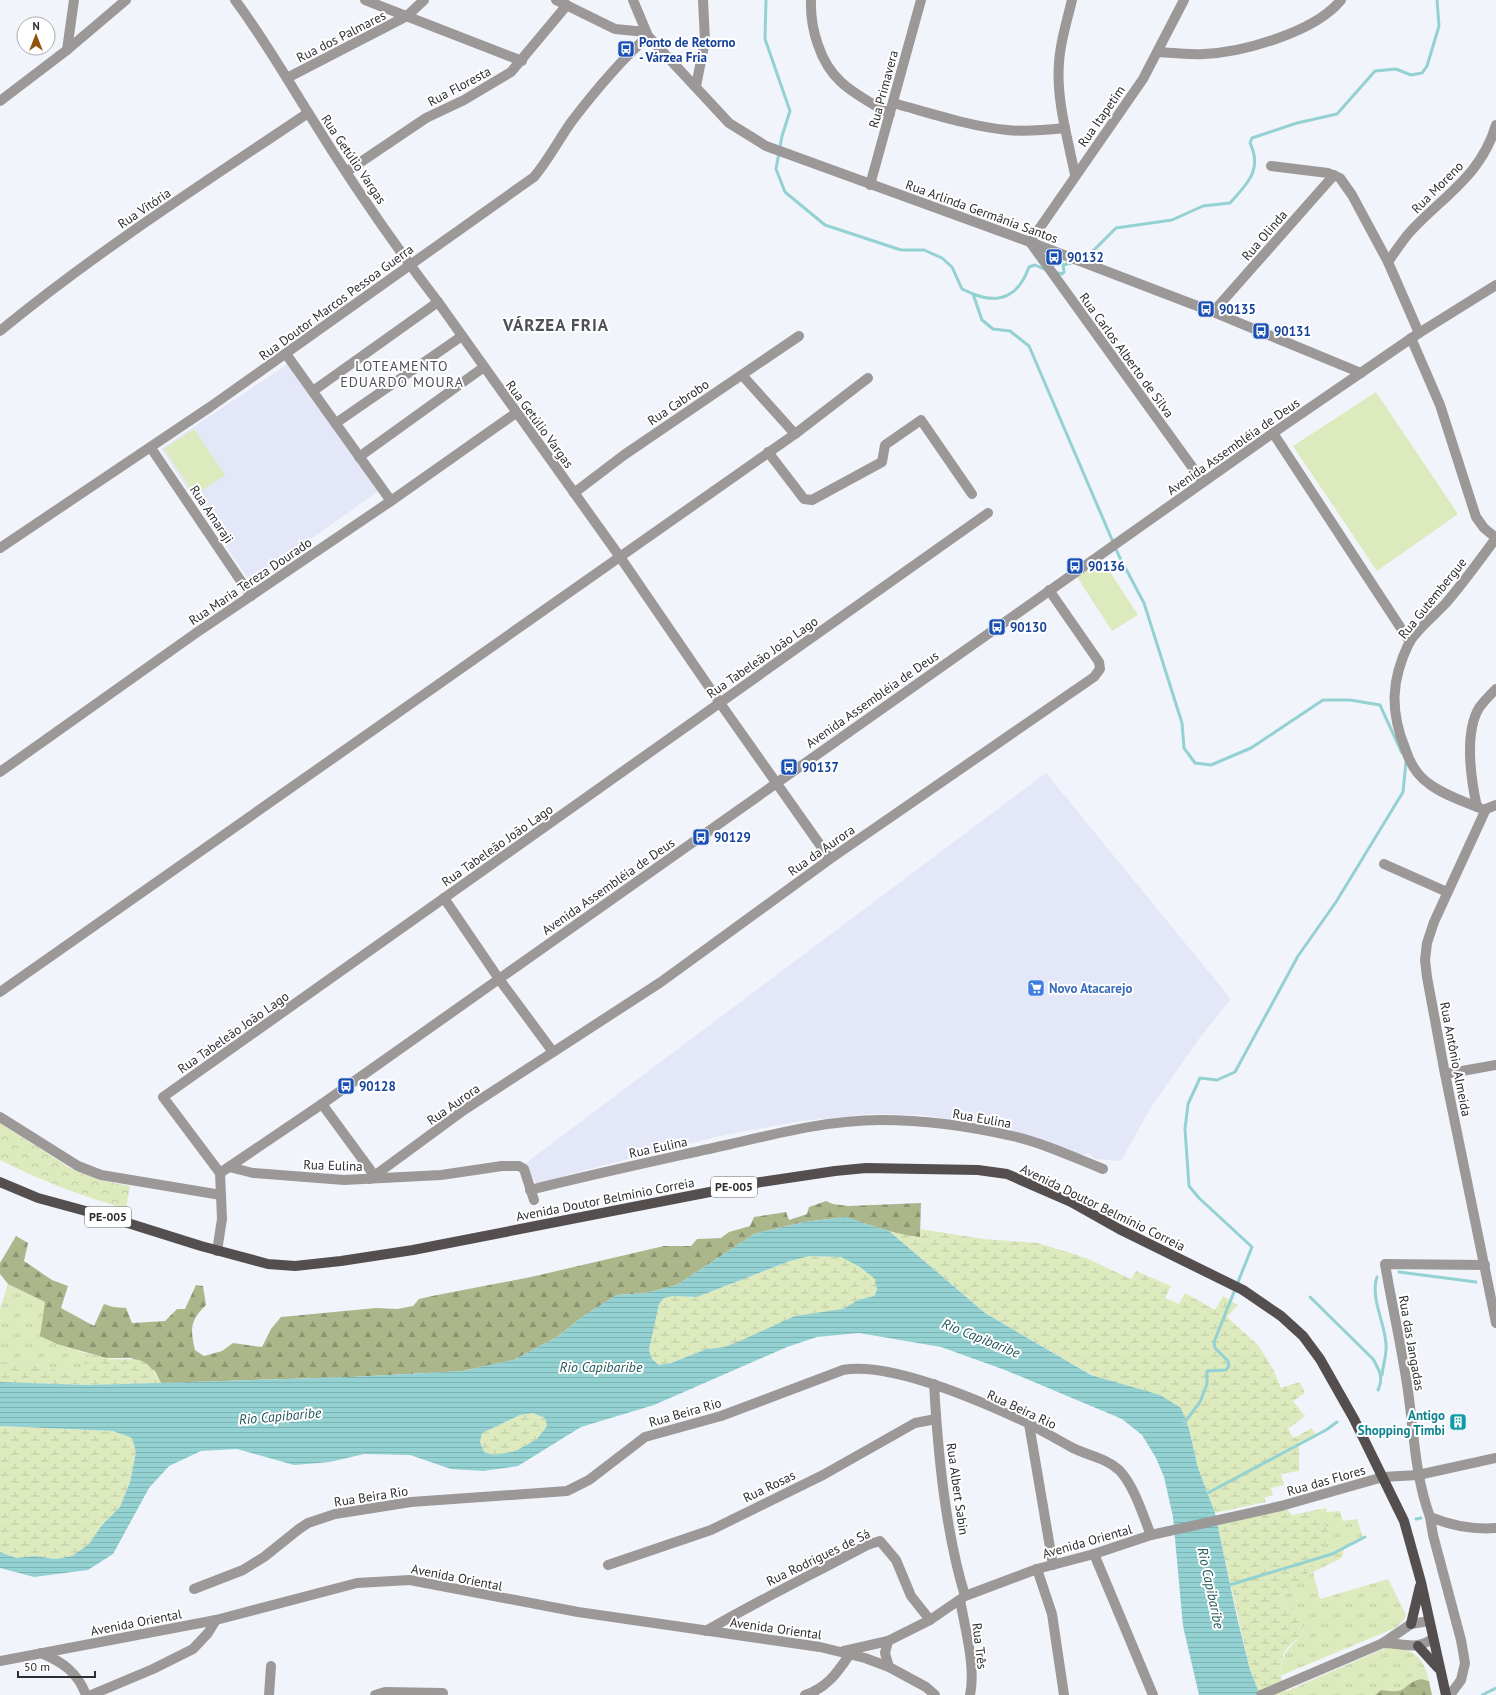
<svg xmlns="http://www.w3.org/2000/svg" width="1496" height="1695" font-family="'PT Sans',sans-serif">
<defs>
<pattern id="grass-tufts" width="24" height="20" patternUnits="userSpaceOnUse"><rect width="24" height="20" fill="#ddeabd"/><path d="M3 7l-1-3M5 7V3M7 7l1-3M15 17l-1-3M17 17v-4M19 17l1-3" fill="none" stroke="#bec9a3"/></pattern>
<pattern id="forest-firs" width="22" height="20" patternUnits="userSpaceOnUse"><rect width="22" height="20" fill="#abb78b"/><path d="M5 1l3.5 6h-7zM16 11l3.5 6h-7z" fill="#8c9572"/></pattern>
<pattern id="wetland-marsh" width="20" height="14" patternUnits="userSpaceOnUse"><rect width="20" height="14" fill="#ddeabd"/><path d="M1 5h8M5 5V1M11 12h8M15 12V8" fill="none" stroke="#bec9a3"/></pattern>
<pattern id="park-crowns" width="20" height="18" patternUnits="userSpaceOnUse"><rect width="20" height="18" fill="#ddeabd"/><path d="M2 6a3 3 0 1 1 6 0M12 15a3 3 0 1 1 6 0" fill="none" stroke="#bec9a3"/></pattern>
<pattern id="water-rules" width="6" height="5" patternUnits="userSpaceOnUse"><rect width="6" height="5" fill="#93d1d2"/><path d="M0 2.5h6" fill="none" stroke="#7fb4b5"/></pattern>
</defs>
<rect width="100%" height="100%" fill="#f2f4fc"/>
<g fill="#e3e7f7">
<polygon points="289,363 380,490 250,582 161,449"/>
<polygon points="1046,773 1231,999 1201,1036 1151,1107 1121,1161 1095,1159 1089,1153 1078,1155 962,1122 923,1115 870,1114 801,1121 720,1136 570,1174 538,1185 522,1166"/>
</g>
<g fill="url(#grass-tufts)">
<polygon points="8,1284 45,1302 78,1351 90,1354 79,1374 66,1373 34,1364 0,1362 0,1309"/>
<path d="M1340 1511 1343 1521 1357 1519 1363 1538 1344 1549 1342 1558 1313 1572 1320 1599 1388 1579 1406 1615 1403 1621 1395 1628 1280 1676C1280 1652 1291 1649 1303 1631 1300 1618 1298 1606 1283 1605L1281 1600V1595L1287 1592 1320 1554 1329 1529 1322 1523V1516L1327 1512Z"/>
<path d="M1390 1646C1413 1648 1425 1659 1429 1681 1410 1675 1415 1686 1403 1692 1396 1695 1387 1692 1381 1690L1375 1695H1278Z"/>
</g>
<g fill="url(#forest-firs)">
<path d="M826 1201 833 1204 848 1206 921 1203 920 1237 901 1235 845 1217 804 1222 754 1234 677 1285 646 1293 617 1295 585 1315 557 1337 514 1360 463 1371 352 1377 161 1383 155 1371 131 1358H106L57 1344 40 1336 45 1302 8 1284 0 1274V1263L16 1236 28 1243 24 1261 52 1280 68 1286 61 1308 94 1326 104 1304 113 1307 126 1308 132 1323 165 1321 177 1309H185L196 1285 203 1286 206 1305C190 1321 190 1328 195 1350L204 1356 222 1351 233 1343 262 1347 271 1329 281 1317 376 1308 397 1309 413 1306 419 1299 432 1296 531 1277 664 1246H691L697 1239 721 1238 729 1232 750 1226 754 1217 786 1212 789 1220 807 1214 809 1207Z"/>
<path d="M1421 1679 1429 1681 1432 1695H1375L1381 1690C1412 1695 1399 1684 1421 1679Z"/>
</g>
<g fill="url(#wetland-marsh)">
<polygon points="920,1229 984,1239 1038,1243 1086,1258 1131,1279 1136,1271 1171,1286 1165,1298 1179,1304 1185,1293 1215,1310 1223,1296 1238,1305 1227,1317 1259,1346 1274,1371 1281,1388 1300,1382 1305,1393 1293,1401 1305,1416 1288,1429 1294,1438 1312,1428 1316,1435 1299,1442 1299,1471 1281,1474 1284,1485 1271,1488 1273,1495 1264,1498 1266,1502 1215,1513 1198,1468 1189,1429 1124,1385 1092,1375 985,1313 889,1231 914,1237 920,1237"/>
<path d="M810 1256 841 1257 860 1267 876 1279 877 1291 874 1296 858 1300 843 1309 725 1347C702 1350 682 1361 659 1365L652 1359 649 1350 659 1304 664 1298 673 1296 697 1297 790 1261Z"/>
<path d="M90 1354C95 1355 100 1357 105 1358 134 1363 143 1349 161 1383L88 1385 0 1382V1362L34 1364 66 1373 78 1374Z"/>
<polygon points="534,1413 545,1418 547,1426 537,1439 516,1451 494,1455 484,1452 480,1442 482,1433 520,1415"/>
<polygon points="0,1426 113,1431 132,1438 136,1452 130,1482 120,1507 102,1525 89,1544 72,1556 55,1559 35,1556 16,1558 0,1552"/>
<path d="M1286 1508 1292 1515 1326 1508 1327 1512 1322 1516V1523L1329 1529C1324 1554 1305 1584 1281 1595V1600L1283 1605C1290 1605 1297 1609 1300 1616 1310 1639 1289 1639 1283 1656 1278 1669 1281 1679 1286 1692L1278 1695H1260L1250 1670 1217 1524Z"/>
</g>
<path fill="url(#park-crowns)" d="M0 1123 70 1168 99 1180 130 1186 126 1209C82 1196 41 1181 0 1160Z"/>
<g fill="#ddeabd">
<polygon points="1376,392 1458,514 1377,571 1293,446"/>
<polygon points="194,429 225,475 195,495 164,449"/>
<polygon points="1103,561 1138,615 1112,631 1077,577"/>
</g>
<path fill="url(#water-rules)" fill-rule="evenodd" d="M845 1217 889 1231 985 1313 1091 1375 1160 1395 1181 1408 1189 1429 1198 1468 1215 1513 1236 1613 1250 1670 1260 1695H1199L1183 1626 1173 1517 1164 1477 1156 1458 1142 1435 1122 1419 1005 1370 941 1347 859 1333 817 1337 787 1347 654 1405 581 1427 518 1466 483 1471 451 1469 410 1455 364 1454 330 1462 294 1465 237 1449 201 1451 169 1466 149 1488 113 1554 88 1570 34 1577 0 1568V1552L16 1558 35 1556 55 1559 72 1556 89 1544 102 1525 120 1507 130 1482 136 1452 132 1438 113 1431 0 1426V1382L88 1385 352 1377 463 1371 514 1360 557 1337 585 1315 617 1295 646 1293 677 1285 754 1234 804 1222ZM810 1256 841 1257 860 1267 875 1279 877 1290 874 1296 858 1300 843 1309 795 1316 742 1340 725 1347 707 1349 671 1363 659 1365 652 1359 649 1350 659 1304 664 1298 673 1296 697 1297 790 1261ZM533 1413 545 1418 547 1426 537 1439 516 1451 494 1455 484 1452 480 1442 482 1433 520 1415Z"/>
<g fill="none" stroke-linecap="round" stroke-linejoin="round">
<g stroke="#93d1d2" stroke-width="3">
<polyline points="766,0 765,39 790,111 782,136 776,169 785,192 825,225 901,250 924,250 942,258 952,267 962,289 973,294 982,320 993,329 1010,331 1029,346 1119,556 1144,603 1182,723 1184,748 1195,763 1211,765 1251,748 1323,700 1350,700 1380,705 1402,753"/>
<path d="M1084 260 1116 228 1172 220 1203 206 1230 203C1247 184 1263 170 1250 143L1252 138 1297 123 1337 114 1375 71 1396 69 1411 75 1422 73 1427 66 1439 26 1437 0"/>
<polyline points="1055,272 1062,274 1064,272 1063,265 1075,262"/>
<path d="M973 294C1001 305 1019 295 1029 267L1035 265 1046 270"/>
<polyline points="1399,1272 1476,1282"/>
<path d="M1377 1277C1370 1298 1385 1323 1386 1344 1387 1355 1383 1364 1382 1375"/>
<path d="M1310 1297 1373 1359C1379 1370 1384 1377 1378 1390"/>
<polyline points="1184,1423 1200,1402 1207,1384 1207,1371 1226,1370 1229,1366 1228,1361 1215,1348 1214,1342 1252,1247 1199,1198 1189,1186 1185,1129 1188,1104 1200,1078 1217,1080 1235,1072 1298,956 1336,902 1403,792 1406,762"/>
<polyline points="1204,1495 1326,1430 1337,1422"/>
<polyline points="1416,1519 1421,1518"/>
<polyline points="1226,1586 1332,1554 1365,1537"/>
<polyline points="1482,1695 1496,1688"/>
</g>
<g stroke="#9c9898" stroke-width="10">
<path d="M235 0C262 36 285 76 309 114 349 179 392 242 438 302L620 557 720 703 830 859"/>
<polyline points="365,0 522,61"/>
<polyline points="556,0 615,29 646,32"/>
<polyline points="633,0 648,36 729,123 766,146 1030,242 1213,312 1361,373"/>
<path d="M811 0C810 28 820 63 841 82 855 95 873 104 890 114"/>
<path d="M1072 0C1067 21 1060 42 1059 63 1056 100 1068 139 1075 175"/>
<polyline points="1184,0 1143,79 1030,242 1203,482"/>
<polyline points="67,50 74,0"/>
<path d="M1158 52C1173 53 1188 55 1204 54 1244 52 1315 32 1341 0"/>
<polyline points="287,78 407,16 424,0"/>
<polyline points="696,86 705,41 703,0"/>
<polyline points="0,101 67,50 126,0"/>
<path d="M893 103C930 113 968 126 1007 130 1026 132 1046 130 1065 128"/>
<polyline points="1271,166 1328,173 1340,178 1352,195 1388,262 1419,333"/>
<polyline points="346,172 426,118 464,100 511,72 567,5"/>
<polyline points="870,185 921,0"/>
<path d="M1388 262C1395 252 1402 241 1410 232 1443 196 1481 176 1496 125"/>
<polyline points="1213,312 1334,175"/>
<path d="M0 331C97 251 204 183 308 113"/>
<polyline points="1411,338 1440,405 1476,517 1484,528 1496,538"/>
<polyline points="286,354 391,501"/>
<polyline points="742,375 795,434"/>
<polyline points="313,391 438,302"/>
<polyline points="336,423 462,336"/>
<polyline points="1273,433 1410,642"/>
<polyline points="151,448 251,596"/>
<polyline points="768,452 804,499 812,500 882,462 885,445 921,420 972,494"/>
<polyline points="359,457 484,367"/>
<polyline points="574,493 624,455 799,336"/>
<path d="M0 548 210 407 534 177C549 159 559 139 572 121 595 91 620 61 648 36"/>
<polyline points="0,772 196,633 391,501 516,413"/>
<path d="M1477 807C1460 800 1442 794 1428 783 1417 775 1409 761 1405 748 1390 711 1391 680 1409 643 1415 631 1436 614 1446 603 1464 582 1480 560 1496 538"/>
<path d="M1480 808 1477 807C1471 780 1464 733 1479 708 1484 701 1490 695 1496 689"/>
<polyline points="1486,809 1434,922 1427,943 1425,960 1427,977 1445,1074 1496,1323"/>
<polyline points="1486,809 1496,805"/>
<polyline points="1384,864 1447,892"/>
<polyline points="444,898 499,979 553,1052"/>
<polyline points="0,992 795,434 868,378"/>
<polyline points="1445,1074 1496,1065"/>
<polyline points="322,1104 374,1175"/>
<polyline points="0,1117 78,1166 101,1175 221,1195"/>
<polyline points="229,1167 253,1173 344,1180 441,1175 502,1166 519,1166 524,1169 534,1200"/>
<polyline points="220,1173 322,1104 499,979 1273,433 1419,333 1496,285"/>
<polyline points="370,1179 464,1110 661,982 830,859 1094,677 1100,669 1099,662 1049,590"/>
<path d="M530 1190C597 1173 664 1159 731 1144 779 1133 830 1120 880 1120 924 1120 969 1126 1012 1136 1043 1143 1073 1157 1103 1169"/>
<polyline points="217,1251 222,1219 220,1173 163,1097 988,513"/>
<path d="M1485 1265 1385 1264C1392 1306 1402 1348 1408 1391 1414 1433 1415 1476 1430 1517 1452 1526 1472 1530 1496 1528"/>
<path d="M934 1384C938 1453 945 1530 965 1596"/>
<polyline points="1029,1424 1053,1565"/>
<polyline points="1383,1477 1418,1475 1496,1458"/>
<polyline points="1430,1517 1433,1535 1461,1640 1465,1663 1461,1680 1450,1695"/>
<polyline points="1094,1554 1153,1695"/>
<polyline points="608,1565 711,1530 823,1475 915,1423 936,1419"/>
<polyline points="1037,1569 1052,1614 1064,1695"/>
<path d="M194 1589 243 1570 264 1557 299 1529 308 1523 335 1514 411 1502 567 1491 589 1480 645 1437 721 1416 843 1370C891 1361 983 1402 1028 1423 1043 1431 1058 1440 1073 1448 1089 1456 1106 1458 1119 1470 1134 1485 1143 1516 1151 1535"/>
<path d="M960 1600C965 1628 976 1667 970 1695"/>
<path d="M706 1631C759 1600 813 1574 867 1545L880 1541 896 1560 911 1596 930 1620"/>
<path d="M41 1653C63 1662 78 1673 86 1695"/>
<polyline points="91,1695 153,1669 193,1649 208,1633 216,1620"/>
<polyline points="269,1695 271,1666"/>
<polyline points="375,1695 385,1692 443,1693"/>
<path d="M805 1695C827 1688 837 1673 850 1654"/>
</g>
<g stroke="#9c9898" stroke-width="10">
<polyline points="888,1641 885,1653 889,1667"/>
<polyline points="1383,1643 1411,1624 1429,1621"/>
<polyline points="844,1651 888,1641 930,1620 965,1596 1037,1569 1094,1554 1151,1535 1281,1506 1383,1477"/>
<polyline points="0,1661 216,1620 357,1583 410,1580 578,1612 820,1647 865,1658 889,1667 926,1687 935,1695"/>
<path d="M1261 1695 1383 1643C1402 1643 1418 1651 1433 1638"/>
</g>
<g stroke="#554e4f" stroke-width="10">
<polyline points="0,1182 38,1198 115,1219 201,1246 268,1264 295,1266 341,1261 413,1250 761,1182 835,1171 866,1168 978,1170 1007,1174 1071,1202 1119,1229 1243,1290 1281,1316 1303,1336 1320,1359 1354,1419 1404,1521 1421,1582 1446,1695"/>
<polyline points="1411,1624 1420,1586"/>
<polyline points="1418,1646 1438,1668"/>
</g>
</g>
<defs>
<symbol id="bus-square" viewBox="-11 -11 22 22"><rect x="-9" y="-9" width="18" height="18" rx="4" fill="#1a4fb4" stroke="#fff"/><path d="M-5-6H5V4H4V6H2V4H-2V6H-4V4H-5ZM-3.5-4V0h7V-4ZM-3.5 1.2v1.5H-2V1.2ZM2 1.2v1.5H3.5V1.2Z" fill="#fff"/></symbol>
<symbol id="supermarket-square" viewBox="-11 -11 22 22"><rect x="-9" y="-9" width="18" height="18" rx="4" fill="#3f7fe0" stroke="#fff"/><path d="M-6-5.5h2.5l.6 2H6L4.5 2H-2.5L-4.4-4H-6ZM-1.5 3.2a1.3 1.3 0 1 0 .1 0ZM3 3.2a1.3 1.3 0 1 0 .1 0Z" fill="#fff"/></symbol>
<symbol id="building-square" viewBox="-11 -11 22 22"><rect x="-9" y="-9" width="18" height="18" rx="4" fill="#0f9aa8" stroke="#fff"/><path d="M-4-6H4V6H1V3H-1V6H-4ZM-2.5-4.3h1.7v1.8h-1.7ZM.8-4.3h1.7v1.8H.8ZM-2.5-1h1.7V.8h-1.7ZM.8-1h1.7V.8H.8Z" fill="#fff"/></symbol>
</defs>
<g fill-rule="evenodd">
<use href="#bus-square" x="616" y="39" width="20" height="20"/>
<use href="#bus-square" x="1044" y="247" width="20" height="20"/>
<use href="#bus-square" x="1196" y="299" width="20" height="20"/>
<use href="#bus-square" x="1251" y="321" width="20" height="20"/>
<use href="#bus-square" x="1065" y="556" width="20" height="20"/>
<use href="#bus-square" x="987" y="617" width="20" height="20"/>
<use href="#bus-square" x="779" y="757" width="20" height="20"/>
<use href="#bus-square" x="691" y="827" width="20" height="20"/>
<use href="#supermarket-square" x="1026" y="978" width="20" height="20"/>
<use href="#bus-square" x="336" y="1076" width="20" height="20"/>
<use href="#building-square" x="1448" y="1412" width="20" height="20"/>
</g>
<g text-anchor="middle" stroke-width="4" stroke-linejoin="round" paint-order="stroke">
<g fill="#fff" stroke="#6d6d70" stroke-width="1">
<rect x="711" y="1177" width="46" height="20" rx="3"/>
<rect x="85" y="1207" width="46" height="20" rx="3"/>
</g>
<g font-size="12" font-weight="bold" fill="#2e2e32">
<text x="734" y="1191">PE-005</text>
<text x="108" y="1221">PE-005</text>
</g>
<g font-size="13" fill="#2e2e32" stroke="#fff">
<text transform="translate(341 36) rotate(-27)" y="5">Rua dos Palmares</text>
<text transform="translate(459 86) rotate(-28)" y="5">Rua Floresta</text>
<text transform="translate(883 89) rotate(-75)" y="5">Rua Primavera</text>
<text transform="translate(1101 116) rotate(-55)" y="5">Rua Itapetim</text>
<text transform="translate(354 159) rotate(56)" y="5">Rua Getúlio Vargas</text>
<text transform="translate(1437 187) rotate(-45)" y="5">Rua Moreno</text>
<text transform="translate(144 208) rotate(-34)" y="5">Rua Vitória</text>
<text transform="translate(982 211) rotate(20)" y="5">Rua Arlinda Germânia Santos</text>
<text transform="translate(1264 235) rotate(-49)" y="5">Rua Olinda</text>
<text transform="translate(336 302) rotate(-36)" y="5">Rua Doutor Marcos Pessoa Guerra</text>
<text transform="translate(1127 355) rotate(54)" y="5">Rua Carlos Alberto de Silva</text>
<text transform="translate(678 402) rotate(-34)" y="5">Rua Cabrobo</text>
<text transform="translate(540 424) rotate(54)" y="5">Rua Getúlio Vargas</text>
<text transform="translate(1233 446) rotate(-35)" y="5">Avenida Assembléia de Deus</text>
<text transform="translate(212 514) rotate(56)" y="5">Rua Amaraji</text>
<text transform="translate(250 581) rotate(-34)" y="5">Rua Maria Tereza Dourado</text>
<text transform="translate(1432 598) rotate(-51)" y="5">Rua Gutembergue</text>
<text transform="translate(762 657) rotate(-35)" y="5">Rua Tabeleão João Lago</text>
<text transform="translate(872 699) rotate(-35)" y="5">Avenida Assembléia de Deus</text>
<text transform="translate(497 845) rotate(-35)" y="5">Rua Tabeleão João Lago</text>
<text transform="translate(821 850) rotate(-35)" y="5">Rua da Aurora</text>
<text transform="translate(608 886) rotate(-35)" y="5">Avenida Assembléia de Deus</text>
<text transform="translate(233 1032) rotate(-35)" y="5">Rua Tabeleão João Lago</text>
<text transform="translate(1456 1059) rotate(79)" y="5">Rua Antônio Almeida</text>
<text transform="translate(453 1104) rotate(-35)" y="5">Rua Aurora</text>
<text transform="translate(982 1118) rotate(10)" y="5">Rua Eulina</text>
<text transform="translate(658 1147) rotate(-12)" y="5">Rua Eulina</text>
<text transform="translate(333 1165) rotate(2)" y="5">Rua Eulina</text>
<text transform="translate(605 1199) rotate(-11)" y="5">Avenida Doutor Belmínio Correia</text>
<text transform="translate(1103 1207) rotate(26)" y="5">Avenida Doutor Belmínio Correia</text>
<text transform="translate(1412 1343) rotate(80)" y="5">Rua das Jangadas</text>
<text transform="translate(1022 1409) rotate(25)" y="5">Rua Beira Rio</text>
<text transform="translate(685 1412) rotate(-16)" y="5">Rua Beira Rio</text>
<text transform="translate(1326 1480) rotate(-16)" y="5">Rua das Flores</text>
<text transform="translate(769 1486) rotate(-26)" y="5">Rua Rosas</text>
<text transform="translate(958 1489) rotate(82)" y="5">Rua Albert Sabin</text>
<text transform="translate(371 1496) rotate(-9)" y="5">Rua Beira Rio</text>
<text transform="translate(1087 1541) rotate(-16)" y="5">Avenida Oriental</text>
<text transform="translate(818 1557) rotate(-26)" y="5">Rua Rodrigues de Sá</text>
<text transform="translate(457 1577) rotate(11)" y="5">Avenida Oriental</text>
<text transform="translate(136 1622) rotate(-11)" y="5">Avenida Oriental</text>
<text transform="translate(776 1628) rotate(8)" y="5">Avenida Oriental</text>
<text transform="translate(980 1646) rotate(83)" y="5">Rua Três</text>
</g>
<g font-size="13" font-weight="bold" fill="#164399" stroke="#fff" text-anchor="start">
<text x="639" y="47">Ponto de Retorno<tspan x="639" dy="15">- Várzea Fria</tspan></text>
<text x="1067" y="262">90132</text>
<text x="1219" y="314">90135</text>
<text x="1274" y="336">90131</text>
<text x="1088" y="571">90136</text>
<text x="1010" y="632">90130</text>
<text x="802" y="772">90137</text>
<text x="714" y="842">90129</text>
<text x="359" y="1091">90128</text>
</g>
<g font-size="13" font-weight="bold" fill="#366cbe" stroke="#fff" text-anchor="start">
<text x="1049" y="993">Novo Atacarejo</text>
</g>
<g font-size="13" font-weight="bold" fill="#0d838f" stroke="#fff" text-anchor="end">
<text x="1445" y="1420">Antigo<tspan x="1445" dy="15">Shopping Timbi</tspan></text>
</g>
<g font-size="14" letter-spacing="1" fill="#4e5057" stroke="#fff">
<text x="402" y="371">LOTEAMENTO<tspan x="402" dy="16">EDUARDO MOURA</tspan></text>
</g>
<g font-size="14" font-style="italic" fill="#24585a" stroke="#fff">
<text transform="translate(981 1338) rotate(22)" y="5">Rio Capibaribe</text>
<text x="601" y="1372">Rio Capibaribe</text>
<text transform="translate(280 1416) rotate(-5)" y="5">Rio Capibaribe</text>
<text transform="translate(1211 1588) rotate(78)" y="5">Rio Capibaribe</text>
</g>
<g font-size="17" font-weight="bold" letter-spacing="1" fill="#4e5057" stroke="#fff">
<text x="556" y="331">VÁRZEA FRIA</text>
</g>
</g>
<g transform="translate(36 36)"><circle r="19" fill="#ffffff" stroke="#ababad"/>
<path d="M0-3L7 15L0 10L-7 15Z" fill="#8e540f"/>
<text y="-6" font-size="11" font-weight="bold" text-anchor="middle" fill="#2e2e32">N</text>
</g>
<path d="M18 1671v6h77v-6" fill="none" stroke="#2e2e32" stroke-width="2"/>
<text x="24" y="1671" font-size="12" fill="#2e2e32" stroke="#ffffff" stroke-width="3" paint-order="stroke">50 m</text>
</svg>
